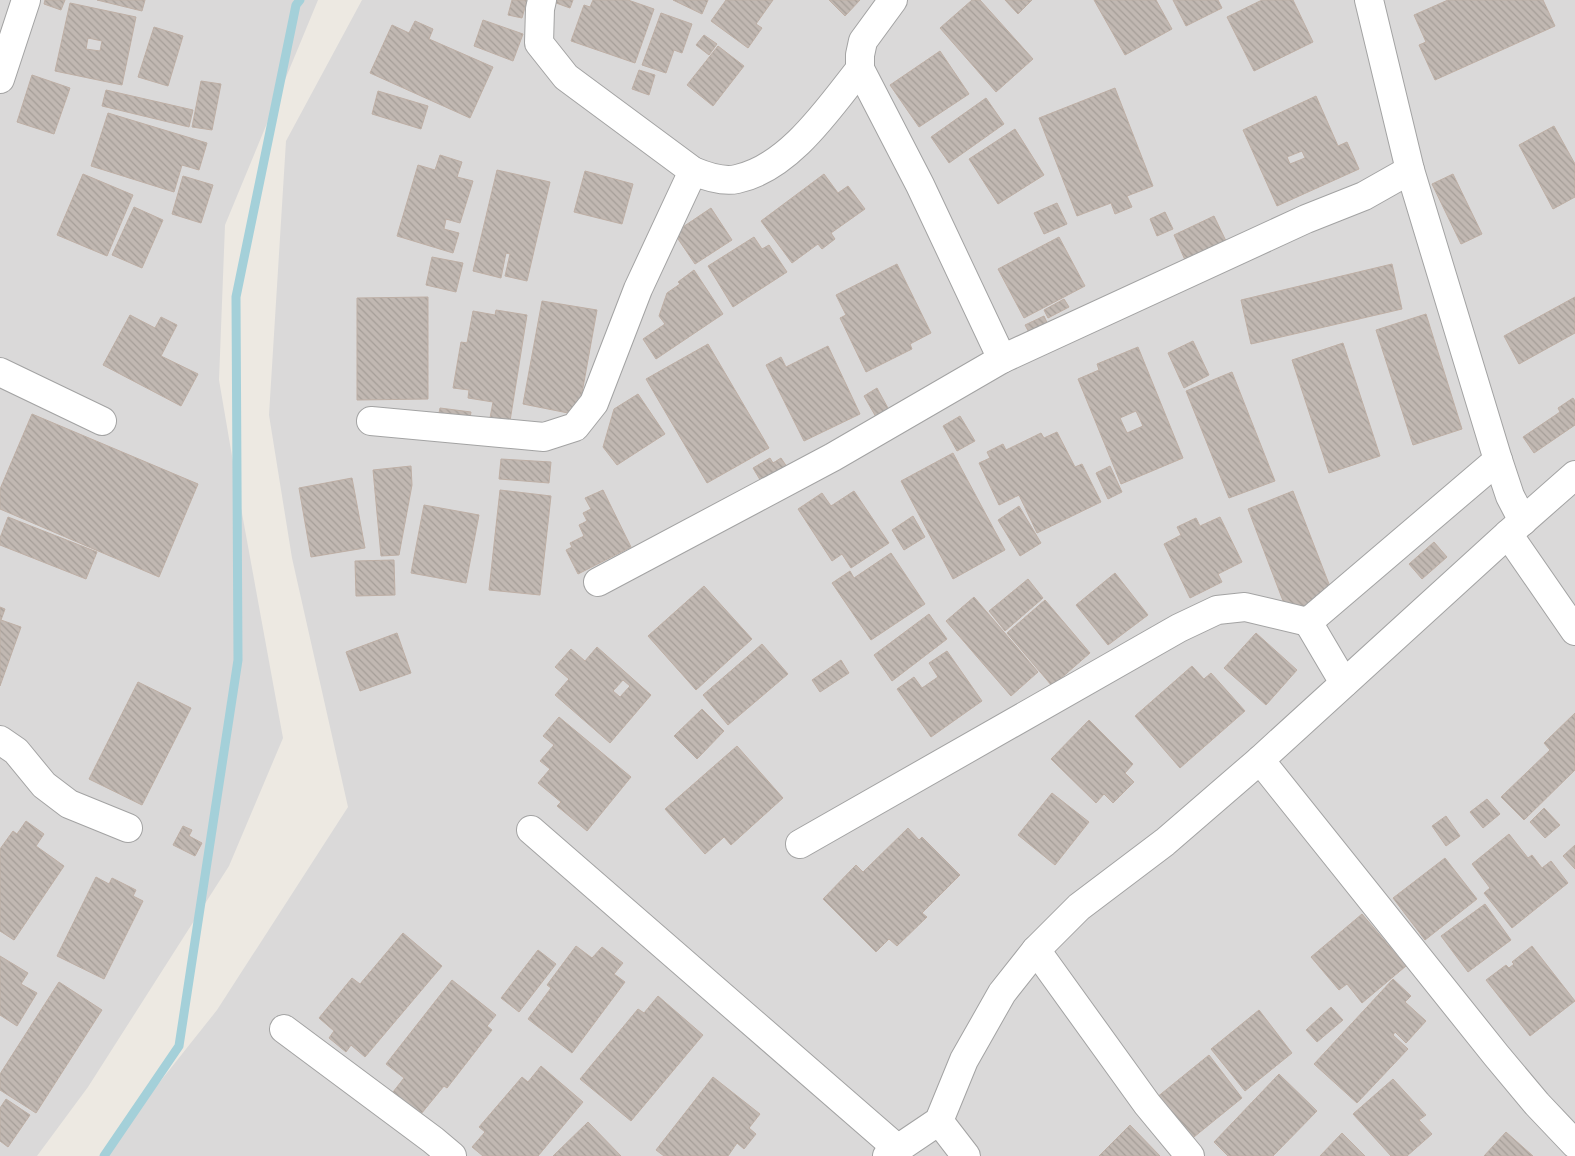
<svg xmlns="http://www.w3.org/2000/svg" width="1575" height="1156" font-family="Mulish,sans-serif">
<defs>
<pattern id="building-back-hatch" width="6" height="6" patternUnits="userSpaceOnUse" patternTransform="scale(1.25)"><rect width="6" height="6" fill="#c1b8b2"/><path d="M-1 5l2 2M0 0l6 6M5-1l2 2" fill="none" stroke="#a59e98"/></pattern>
</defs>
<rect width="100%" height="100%" fill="#ede9e2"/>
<g fill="#dad9d9">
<polygon points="0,0 318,0 225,225 219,380 239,497 283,738 229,866 88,1087 37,1156 0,1156"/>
<polygon points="362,0 1575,0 1575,1156 101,1156 217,1010 348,807 292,558 269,415 286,141"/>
</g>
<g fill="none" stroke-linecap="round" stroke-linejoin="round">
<polyline stroke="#a4d0d9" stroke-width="9" points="104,1156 179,1046 238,660 236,297 296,5 300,0"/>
</g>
<g fill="url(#building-back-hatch)" stroke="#beafa5" fill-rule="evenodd">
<polygon points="45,0 65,0 61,10 44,4"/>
<polygon points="97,0 145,0 142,11"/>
<polygon points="512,0 527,0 522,18 508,15"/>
<polygon points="557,0 573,0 570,8 556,3"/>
<polygon points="593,0 628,0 654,9 635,63 571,41 584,5 590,7"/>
<polygon points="673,0 708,0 702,14"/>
<polygon points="726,0 773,0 756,24 762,28 748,48 711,21"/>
<polygon points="829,0 860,0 845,16"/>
<polygon points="972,0 980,0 1033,59 996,92 940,28"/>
<polygon points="1005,0 1032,0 1018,14"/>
<polygon points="1094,0 1156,0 1172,29 1125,55"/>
<polygon points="1173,0 1218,0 1222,8 1186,26"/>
<polygon points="1262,0 1293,0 1313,42 1254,71 1227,17"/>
<polygon points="1448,0 1543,0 1555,26 1435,80 1419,45 1426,42 1414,15"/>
<path d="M70 3 136 17 122 85 55 71ZM88 38 102 41 100 51 86 49Z"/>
<polygon points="661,13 692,24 682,53 674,50 666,73 642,65"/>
<polygon points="483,20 523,34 513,61 474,46"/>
<polygon points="415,21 433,29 429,39 493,67 470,118 370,73 392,25 409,33"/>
<polygon points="154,27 183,36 168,86 138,77"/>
<polygon points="704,35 717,44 709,55 696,45"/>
<polygon points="718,46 744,66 713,106 687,85"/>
<polygon points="940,51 969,94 919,127 890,85"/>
<polygon points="639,70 655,75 649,95 632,89"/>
<polygon points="32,75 70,88 54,134 17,122"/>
<polygon points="201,81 221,84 212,130 192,127"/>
<polygon points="1115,88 1153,186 1127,196 1132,207 1115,214 1111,203 1077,216 1039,118"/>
<polygon points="106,90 193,110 189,127 102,106"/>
<polygon points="378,91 428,106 421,129 372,114"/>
<path d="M1316 96 1338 146 1347 142 1359 169 1277 206 1243 130ZM1302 151 1305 158 1290 164 1287 157Z"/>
<polygon points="986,98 1004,124 949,163 931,137"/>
<polygon points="108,113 207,143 199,170 182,165 174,192 91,166"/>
<polygon points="1554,126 1575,164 1575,197 1553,209 1519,145"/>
<polygon points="1015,129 1044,175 998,204 969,159"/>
<polygon points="440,155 462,162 457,177 473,181 460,223 446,219 444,229 459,233 453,253 397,236 418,165 435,170"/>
<polygon points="497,170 550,182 527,281 505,276 510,254 506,253 501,278 473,271"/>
<polygon points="585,171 633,184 622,224 574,212"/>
<polygon points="83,174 133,195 107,256 57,235"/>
<polygon points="824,174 838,193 848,186 865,209 831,233 835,239 822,249 818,244 792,263 761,221"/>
<polygon points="1453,174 1482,234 1461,244 1432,184"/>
<polygon points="183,176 213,185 201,223 172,214"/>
<polygon points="1057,203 1067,224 1044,234 1034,213"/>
<polygon points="134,207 163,220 142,268 112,255"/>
<polygon points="711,208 732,240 695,264 674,233"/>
<polygon points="1165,212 1173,229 1157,236 1150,219"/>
<polygon points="1214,216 1226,241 1185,260 1174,235"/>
<polygon points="754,237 762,249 769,245 787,272 733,307 708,266"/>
<polygon points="1059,237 1085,286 1024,318 998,269"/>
<polygon points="432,257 463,263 456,292 426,285"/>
<polygon points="897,264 931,333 910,344 912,349 866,372 840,318 846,315 836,295"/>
<polygon points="1392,264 1402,309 1251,344 1241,300"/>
<polygon points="694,270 723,314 656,359 643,339 665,324 659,316 667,293 680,284 678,282"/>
<polygon points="428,297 428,399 357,400 357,298"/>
<polygon points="1575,297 1575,333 1519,364 1504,336"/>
<polygon points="1064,299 1069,307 1048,318 1044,310"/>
<polygon points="542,301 597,310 578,415 523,404"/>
<polygon points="496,310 527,315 510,421 490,418 493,402 468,398 469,390 453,388 461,342 467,343 473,311 495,315"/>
<polygon points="1426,314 1462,429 1413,445 1376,330"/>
<polygon points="130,315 155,328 161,317 177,325 161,356 198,374 181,406 103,365"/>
<polygon points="1044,316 1050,329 1032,338 1025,325"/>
<polygon points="1193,341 1209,375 1184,388 1168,353"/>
<polygon points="1343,343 1380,456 1329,473 1292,360"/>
<polygon points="708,344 769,448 707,483 646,379"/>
<polygon points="828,346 860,414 804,441 766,365 781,357 786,367"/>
<path d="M1138 347 1183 458 1121 484 1078 379 1099 370 1097 364ZM1136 411 1143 426 1127 433 1120 418Z"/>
<polygon points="1232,372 1275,481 1229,498 1186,391"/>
<polygon points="877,388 889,410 876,417 864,396"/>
<polygon points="638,394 665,434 617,465 603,447 614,409"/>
<polygon points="1573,398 1575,401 1575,425 1534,453 1523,437 1560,412 1558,408"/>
<polygon points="440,408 471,412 468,429 437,423"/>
<polygon points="32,414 198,484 159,577 0,509 0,489"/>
<polygon points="960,416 975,441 957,451 943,426"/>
<polygon points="1057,432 1075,467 1082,464 1101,502 1037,533 1019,495 999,505 979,463 990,458 987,452 1003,444 1006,450 1041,433 1044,438"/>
<polygon points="953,453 1005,550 953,579 901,481"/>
<polygon points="770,458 773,463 781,458 787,467 762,483 753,468"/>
<polygon points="501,459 551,462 549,483 499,479"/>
<polygon points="411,466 412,485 399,555 381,556 373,470"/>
<polygon points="1110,466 1122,492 1108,499 1096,473"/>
<polygon points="352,478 365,548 311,557 299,488"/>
<polygon points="500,490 551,496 540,595 489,590"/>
<polygon points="603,490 631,547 578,574 566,550 572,547 570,543 584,536 579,525 587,521 583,513 591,509 585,498"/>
<polygon points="854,491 889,543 851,568 842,554 832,561 798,509 822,493 831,506"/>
<polygon points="1293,491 1334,597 1288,614 1248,509"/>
<polygon points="424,505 479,515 466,583 411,573"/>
<polygon points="1019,506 1041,543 1020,556 998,520"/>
<polygon points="913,516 925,537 904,550 892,530"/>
<polygon points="8,517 97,552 86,579 0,545 0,538"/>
<polygon points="1220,517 1242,562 1218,574 1222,582 1190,598 1164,544 1181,535 1177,527 1196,518 1200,526"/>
<polygon points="1434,542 1447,557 1422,579 1409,564"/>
<polygon points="891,553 925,604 871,640 832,583 850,571 854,578"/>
<polygon points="394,560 395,595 356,596 355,561"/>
<polygon points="1115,573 1148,615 1108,645 1076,605"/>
<polygon points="1028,579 1043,598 1005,631 989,611"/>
<polygon points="704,586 752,639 696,690 648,636"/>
<polygon points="974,597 1038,672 1011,696 946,621"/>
<polygon points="1045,600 1090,653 1052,686 1007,633"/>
<polygon points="0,607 5,609 1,620 21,627 0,686"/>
<polygon points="929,614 947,639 892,681 874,655"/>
<polygon points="397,633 411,673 360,691 346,652"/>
<polygon points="1256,633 1297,670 1266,705 1224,668"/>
<polygon points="762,644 788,674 728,725 703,695"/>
<path d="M597 647 651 695 610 743 555 695 569 679 555 667 571 649 585 661ZM623 680 630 686 620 697 613 691Z"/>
<polygon points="947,651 982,701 931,737 897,689 914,677 922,688 938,677 929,663"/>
<polygon points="841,660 849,673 820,692 812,680"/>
<polygon points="1192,666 1204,679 1211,673 1245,711 1180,768 1135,716"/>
<polygon points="138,682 191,708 142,805 89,779"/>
<polygon points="702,709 724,731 697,759 674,736"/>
<polygon points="1575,713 1575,770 1524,820 1501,797 1550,750 1544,743"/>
<polygon points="559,717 631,777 587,831 557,806 561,802 538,783 550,769 540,761 554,745 543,736"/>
<polygon points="1089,720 1133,764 1125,773 1134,782 1113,803 1104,794 1096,803 1051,759"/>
<polygon points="737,746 783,798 731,845 724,837 705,854 665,809"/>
<polygon points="1052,793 1089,822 1055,865 1018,835"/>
<polygon points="1487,799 1500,814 1483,828 1470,812"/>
<polygon points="1544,808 1560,825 1545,838 1530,822"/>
<polygon points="1446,816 1460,836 1446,846 1432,826"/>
<polygon points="26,821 44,834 36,846 64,866 14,940 0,931 0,849 13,831 17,834"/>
<polygon points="183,826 192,830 189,836 202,843 195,856 173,845"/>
<polygon points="908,828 919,840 922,837 960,875 922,913 927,917 897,946 889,939 876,952 823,899 856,865 863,872"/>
<polygon points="1509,834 1528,858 1532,855 1542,868 1551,861 1568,883 1512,928 1484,893 1490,888 1472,864"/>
<polygon points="1575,845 1575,869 1563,856"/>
<polygon points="1445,858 1477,899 1425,940 1393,898"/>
<polygon points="96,877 109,884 112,878 136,890 133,896 143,901 104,979 57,956"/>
<polygon points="1485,904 1511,940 1468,972 1441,936"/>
<polygon points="1362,914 1406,966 1362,1003 1347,984 1339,990 1311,957"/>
<polygon points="403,933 442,966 365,1057 351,1045 346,1052 329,1038 334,1031 319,1018 352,978 360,984"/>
<polygon points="576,946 592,958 602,947 623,963 614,974 625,982 572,1053 528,1019 551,988 547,985"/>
<polygon points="1532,946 1575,1001 1530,1036 1486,980 1506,965 1509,968 1514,964 1512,962"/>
<polygon points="538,950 556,964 519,1012 501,998"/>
<polygon points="0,956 28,973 21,984 37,993 17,1026 0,1015"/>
<polygon points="1393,979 1411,996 1405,1002 1426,1021 1406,1043 1395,1032 1393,1035 1408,1049 1357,1103 1314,1064"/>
<polygon points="452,980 496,1015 487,1026 492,1030 447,1088 444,1086 421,1114 393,1092 404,1078 386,1064"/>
<polygon points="59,982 102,1010 36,1113 0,1090 0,1074"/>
<polygon points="658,996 703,1035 631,1121 580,1079 638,1009 644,1013"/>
<polygon points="1331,1007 1343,1020 1317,1042 1306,1030"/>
<polygon points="1259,1010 1292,1053 1245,1091 1211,1049"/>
<polygon points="1209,1055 1242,1098 1189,1141 1156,1098"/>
<polygon points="541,1066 583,1102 538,1156 483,1156 472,1147 485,1132 479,1127 522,1077 528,1082"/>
<polygon points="1279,1074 1317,1111 1273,1156 1228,1156 1214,1142"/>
<polygon points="713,1077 760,1114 749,1128 756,1134 744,1149 737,1143 728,1156 664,1156 656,1150"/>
<polygon points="1393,1079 1426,1115 1419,1120 1432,1134 1407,1156 1391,1156 1353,1114"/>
<polygon points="6,1099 30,1115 8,1147 0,1141 0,1108"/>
<polygon points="588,1122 621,1156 553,1156"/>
<polygon points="1130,1125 1160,1156 1099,1156"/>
<polygon points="1506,1132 1533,1156 1484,1156"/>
<polygon points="1342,1133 1365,1156 1320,1156"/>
</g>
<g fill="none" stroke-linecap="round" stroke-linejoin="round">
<defs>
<g id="street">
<path d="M542 0 540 9 539 43 566 77 693 171C705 176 724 182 737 179 789 168 829 108 860 69"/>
<polyline points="893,0 863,41 860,55 860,69 920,185 1002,359"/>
<polyline points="1369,0 1410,170 1498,460 1510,496 1523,521"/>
<polyline points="0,79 26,0"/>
<polyline points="0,372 102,421"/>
<polyline points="371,421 544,437 575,427 594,403 638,289 693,171"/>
<polyline points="1508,534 1575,631"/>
<polyline points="598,582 833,457 1002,359 1306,219 1364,196 1410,170"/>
<polyline points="1308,622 1344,683"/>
<polyline points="0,740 16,751 44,785 69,804 128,828"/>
<polyline points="1260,760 1496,1055 1537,1104 1575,1144"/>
<polyline points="531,830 898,1149"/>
<polyline points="800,844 1179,628 1217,610 1245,607 1308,622 1498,460"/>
<polyline points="1036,950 1147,1104 1190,1156"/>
<polyline points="284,1029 433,1140 452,1156"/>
<polyline points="939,1121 966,1156"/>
<polyline points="887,1156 939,1121 964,1060 1002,993 1036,950 1079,907 1165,842 1260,760 1508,534 1575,475"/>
</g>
</defs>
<use href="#street" stroke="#a3a3a3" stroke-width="30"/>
<use href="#street" stroke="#fff" stroke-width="28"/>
</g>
</svg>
